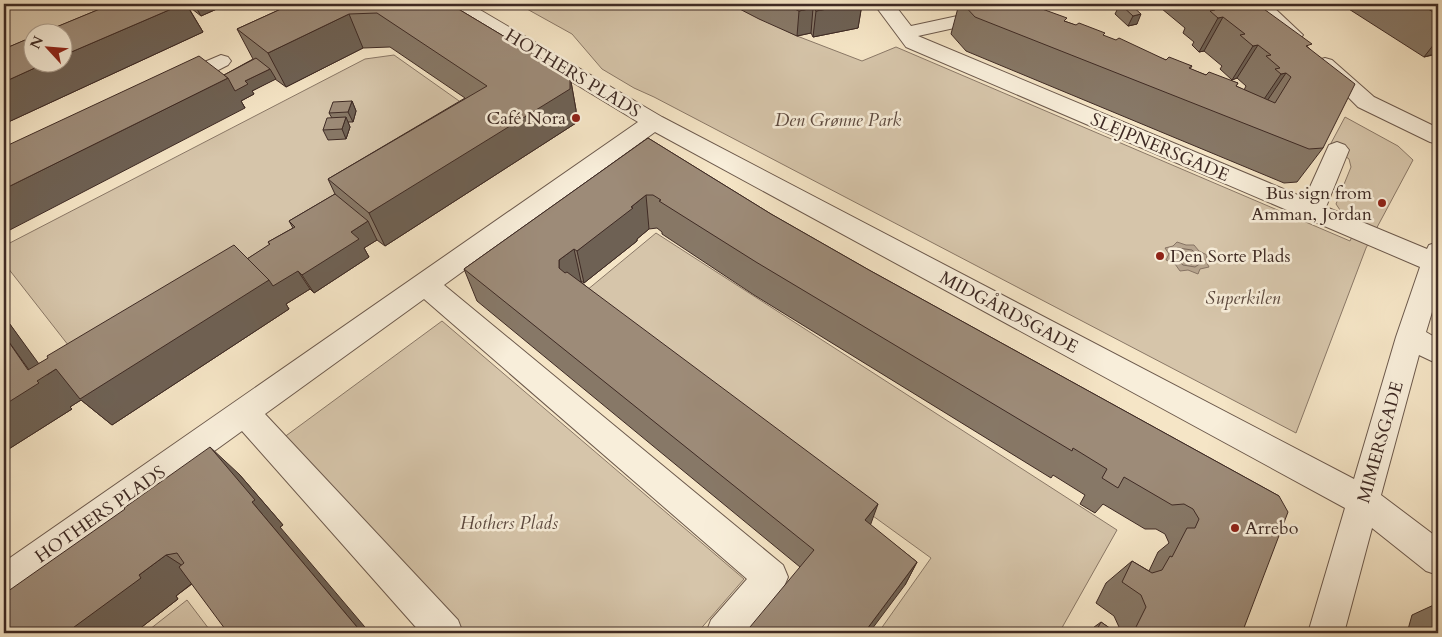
<svg xmlns="http://www.w3.org/2000/svg" width="1442" height="637" font-family="Cardo,serif">
<rect width="100%" height="100%" fill="#f5e5c6"/>
<filter id="stains"><feTurbulence type="fractalNoise" baseFrequency=".004" numOctaves="4"/><feColorMatrix values="0 0 0 0 .2 0 0 0 0 .09 0 0 0 0 .02 0 0 0 .5 -.17"/></filter>
<radialGradient id="worn" r=".72"><stop offset=".6" stop-color="#630" stop-opacity="0"/><stop offset="1" stop-color="#630" stop-opacity=".3"/></radialGradient>
<g fill="#d6c5aa" stroke="#8a7867">
<polygon points="6,4 119,4 62,32 32,32 32,62 4,83 4,5"/>
<polygon points="518,4 733,4 797,36 862,61 896,47 1350,241 1358,224 1342,213 1336,204 1351,167 1349,159 1330,145 1345,117 1398,146 1413,160 1366,248 1296,433 654,97 634,88 602,69 572,34"/>
<polygon points="394,55 486,120 83,364 4,263 4,246 365,59"/>
<polygon points="656,233 1117,530 1059,633 878,633 931,558 575,300"/>
<polygon points="442,321 744,579 697,633 460,633 283,438"/>
<polygon points="187,600 212,633 145,633"/>
</g>
<polygon fill="#b7a58f" stroke="#877464" points="1177,242 1186,245 1194,245 1199,251 1207,255 1206,261 1209,267 1200,269 1198,274 1188,270 1180,271 1175,264 1166,260 1169,254 1165,248 1173,246"/>
<g fill="none" stroke-linecap="round" stroke-linejoin="round">
<polygon stroke="#7a685a" stroke-width="1" points="1178,248 1192,250 1201,258 1201,263 1195,267 1183,265 1174,257 1174,251"/>
<defs>
<g id="minor">
<polygon points="448,4 470,4 662,117 1354,479 1396,337 1420,267 906,47 874,4 894,4 911,26 1013,4 1047,4 1045,8 918,36 1305,198 1329,145 1337,142 1345,145 1349,150 1326,207 1427,249 1429,245 1438,242 1438,292 1426,332 1438,339 1438,364 1419,355 1381,495 1438,538 1438,575 1426,571 1372,528 1344,633 1308,633 1345,508 655,132 444,285 783,565 788,577 783,589 747,633 706,633 711,620 747,579 424,299 265,414 458,620 463,633 421,633 242,431 16,594 4,599 4,562 638,122 450,8"/>
<polygon points="1250,4 1270,4 1303,35 1300,39 1293,41 1286,39"/>
<polygon points="221,55 228,57 231,61 228,65 185,87 177,89 169,87 166,82 169,77"/>
<polygon points="1325,58 1332,60 1374,97 1438,128 1438,144 1430,142 1358,107 1315,64 1318,60"/>
</g>
</defs>
<use href="#minor" stroke="#6c594c" stroke-width="2"/>
<use href="#minor" fill="#f8eeda" fill-rule="evenodd"/>
</g>
<g fill="#877867" stroke="#3e2a24">
<polygon points="112,4 228,4 201,16 187,5 203,32 4,124 4,49"/>
<polygon points="292,4 450,4 570,76 576,110 576,123 385,246 377,240 364,248 369,257 314,293 310,289 286,304 289,309 112,425 81,400 70,407 72,409 4,452 4,316 38,364 247,259 270,245 268,242 293,228 289,221 335,194 328,179 465,98 390,47 363,48 286,87 275,79 252,91 254,94 241,101 245,108 224,75 253,59 237,29"/>
<polygon points="730,4 862,4 858,28 813,37 811,33 797,36 759,19"/>
<polygon points="959,4 1020,4 1166,60 1192,66 1190,69 1206,75 1238,83 1236,86 1244,90 1246,86 1237,78 1232,80 1220,69 1222,66 1204,51 1199,52 1192,45 1194,42 1183,33 1185,28 1156,4 1257,4 1310,49 1323,148 1297,182 1284,183 966,51 951,34"/>
<polygon points="1120,4 1130,4 1137,24 1128,26 1115,14"/>
<polygon points="1341,4 1438,4 1438,54 1424,57"/>
<polygon points="352,101 356,111 353,122 348,122 350,127 346,139 328,140 323,130 332,118 329,113"/>
<polygon points="648,138 771,214 869,270 1279,496 1242,633 1086,633 1101,622 1116,633 1119,627 1114,616 1096,603 1106,583 1132,561 1149,571 1158,552 1169,543 1165,534 1156,529 1145,529 1103,504 1095,513 1080,504 1085,495 1053,475 1051,478 754,295 662,234 662,232 657,228 649,229 637,239 637,241 584,283 581,281 581,282 870,525 917,562 905,585 800,567 477,301 464,269"/>
<polygon points="239,474 283,525 192,584 176,596 178,599 134,633 4,633"/>
<polygon points="1438,603 1438,633 1407,633 1412,615"/>
</g>
<g fill="#6e6154" stroke="#3e2a24">
<polygon points="183,4 186,4 203,32 4,124 4,82 48,62 62,62 62,56"/>
<polygon points="194,4 228,4 201,16"/>
<polygon points="855,4 862,4 858,28 813,37 816,11"/>
<polygon points="927,4 935,4 926,6"/>
<polygon points="813,8 811,33 797,36 799,11"/>
<polygon points="349,14 363,48 286,87 268,53"/>
<polygon points="1141,14 1137,24 1128,26 1133,16"/>
<polygon points="1223,17 1204,51 1199,52 1218,18"/>
<polygon points="1438,39 1438,53 1424,57"/>
<polygon points="1258,45 1237,78 1232,80 1253,46"/>
<polygon points="270,69 276,79 252,91 254,94 241,101 245,108 4,233 4,189 228,78 245,81"/>
<polygon points="1286,73 1263,107 1258,108 1281,74"/>
<polygon points="570,76 576,110 576,123 385,246 369,213"/>
<polygon points="352,101 356,111 353,122 348,112"/>
<polygon points="346,117 350,127 346,139 342,129"/>
<polygon points="646,195 649,229 637,239 637,241 584,283 577,251"/>
<polygon points="368,221 377,240 364,248 369,257 314,293 302,275 351,232"/>
<polygon points="574,249 581,281 567,293 559,268 559,260"/>
<polygon points="298,271 310,289 286,304 289,309 112,425 81,400 70,407 72,409 4,452 4,405 37,381 4,335 4,316 47,375 56,369 269,280"/>
<polygon points="210,447 239,474 283,525 280,527 370,633 362,633 252,502"/>
<polygon points="878,504 869,529 865,520"/>
<polygon points="166,555 200,577 176,596 178,599 134,633 66,633 139,575"/>
<polygon points="917,562 905,585 869,633 864,633"/>
</g>
<g fill="#9d8b78" stroke="#3e2a24">
<polygon points="112,4 183,4 62,56 62,32 44,32"/>
<polygon points="292,4 450,4 570,76 570,89 369,213 328,179 487,86 377,13 349,14 268,53 237,29"/>
<polygon points="783,4 855,4 816,11 813,8 799,11"/>
<polygon points="963,4 1020,4 1032,8 1034,6 1067,18 1064,21 1076,25 1079,23 1105,33 1103,35 1116,40 1119,38 1166,60 1169,57 1192,66 1189,68 1206,75 1209,72 1238,83 1236,86 1275,103 1291,77 1286,73 1281,74 1275,69 1280,68 1266,56 1271,55 1258,45 1253,46 1240,35 1245,34 1223,17 1218,18 1210,11 1215,10 1207,4 1257,4 1312,44 1306,46 1355,84 1323,148 1309,149 975,17"/>
<polygon points="1120,4 1130,4 1141,14 1133,16"/>
<polygon points="1420,4 1438,4 1438,15"/>
<polygon points="32,37 32,62 48,62 4,82 4,49"/>
<polygon points="199,56 228,78 4,189 4,147"/>
<polygon points="256,58 270,69 245,81 248,84 235,91 228,78 224,75"/>
<polygon points="352,101 348,112 329,113 333,102"/>
<polygon points="346,117 342,129 323,130 327,118"/>
<polygon points="648,138 771,214 869,270 1279,496 1288,512 1242,633 1133,633 1146,607 1141,595 1122,582 1132,561 1152,573 1162,570 1170,556 1172,557 1187,528 1195,528 1199,519 1193,509 1184,504 1172,505 1124,477 1118,488 1102,478 1107,469 1073,448 1072,451 756,262 659,201 661,200 653,195 646,195 631,207 633,208 577,251 574,249 559,260 559,268 565,273 567,272 878,504 865,520 917,562 864,633 745,633 814,550 464,269"/>
<polygon points="335,194 368,221 351,232 359,239 302,275 298,271 273,286 269,280 247,259 270,244 268,242 295,227 289,221"/>
<polygon points="234,245 269,280 80,399 56,369 37,381 39,383 4,405 4,335 28,370 48,358 47,356"/>
<polygon points="210,447 255,500 252,502 362,633 228,633 179,567 184,563 177,553 166,555 139,575 141,578 66,633 4,633 4,594 125,509 124,508"/>
<polygon points="1101,622 1117,633 1095,633"/>
</g>
<g fill="#8f2418" stroke="#f8eeda" stroke-width="2">
<circle cx="576" cy="118" r="5"/>
<circle cx="1382" cy="203" r="5"/>
<circle cx="1160" cy="256" r="5"/>
<circle cx="1235" cy="528" r="5"/>
</g>
<g text-anchor="middle" stroke-width="5" stroke-linejoin="round" paint-order="stroke">
<g font-size="18" fill="#3e2a24" stroke="#f8eeda">
<text transform="translate(573 73) rotate(31)" y="6">HOTHERS PLADS</text>
<text transform="translate(1160 147) rotate(23)" y="6">SLEJPNERSGADE</text>
<text transform="translate(1009 312) rotate(28)" y="6">MIDGÅRDSGADE</text>
<text transform="translate(1380 442) rotate(-74)" y="6">MIMERSGADE</text>
<text transform="translate(100 514) rotate(-35)" y="6">HOTHERS PLADS</text>
</g>
<g font-size="18" fill="#3e2a24" stroke="#f8eeda" text-anchor="end">
<text x="566" y="124">Café Nora</text>
<text x="1372" y="199">Bus sign from<tspan x="1372" dy="21">Amman, Jordan</tspan></text>
<text x="1170" y="262" text-anchor="start">Den Sorte Plads</text>
<text x="1245" y="534" text-anchor="start">Arrebo</text>
</g>
<g font-size="18" font-style="italic" fill="#5c493f" stroke="#f8eeda">
<text x="838" y="126">Den Grønne Park</text>
<text x="1243" y="304">Superkilen</text>
<text x="509" y="529">Hothers Plads</text>
</g>
</g>
<rect width="1442" height="637" fill="none" stroke="#f5e5c6" stroke-width="20"/>
<rect x="5" y="5" width="1432" height="627" fill="none" stroke="#3e2a24" stroke-width="2.5"/>
<rect x="10" y="10" width="1422" height="617" fill="none" stroke="#3e2a24"/>
<g transform="translate(48 48) rotate(296)"><circle r="24" fill="#f8eeda" stroke="#aea091"/>
<path d="M0-4L9 19L0 12L-9 19Z" fill="#8f2418"/>
<text y="-8" font-size="14" font-weight="bold" text-anchor="middle" fill="#3e2a24">N</text>
</g>
<rect width="100%" height="100%" filter="url(#stains)"/>
<rect width="100%" height="100%" fill="url(#worn)"/>
</svg>
